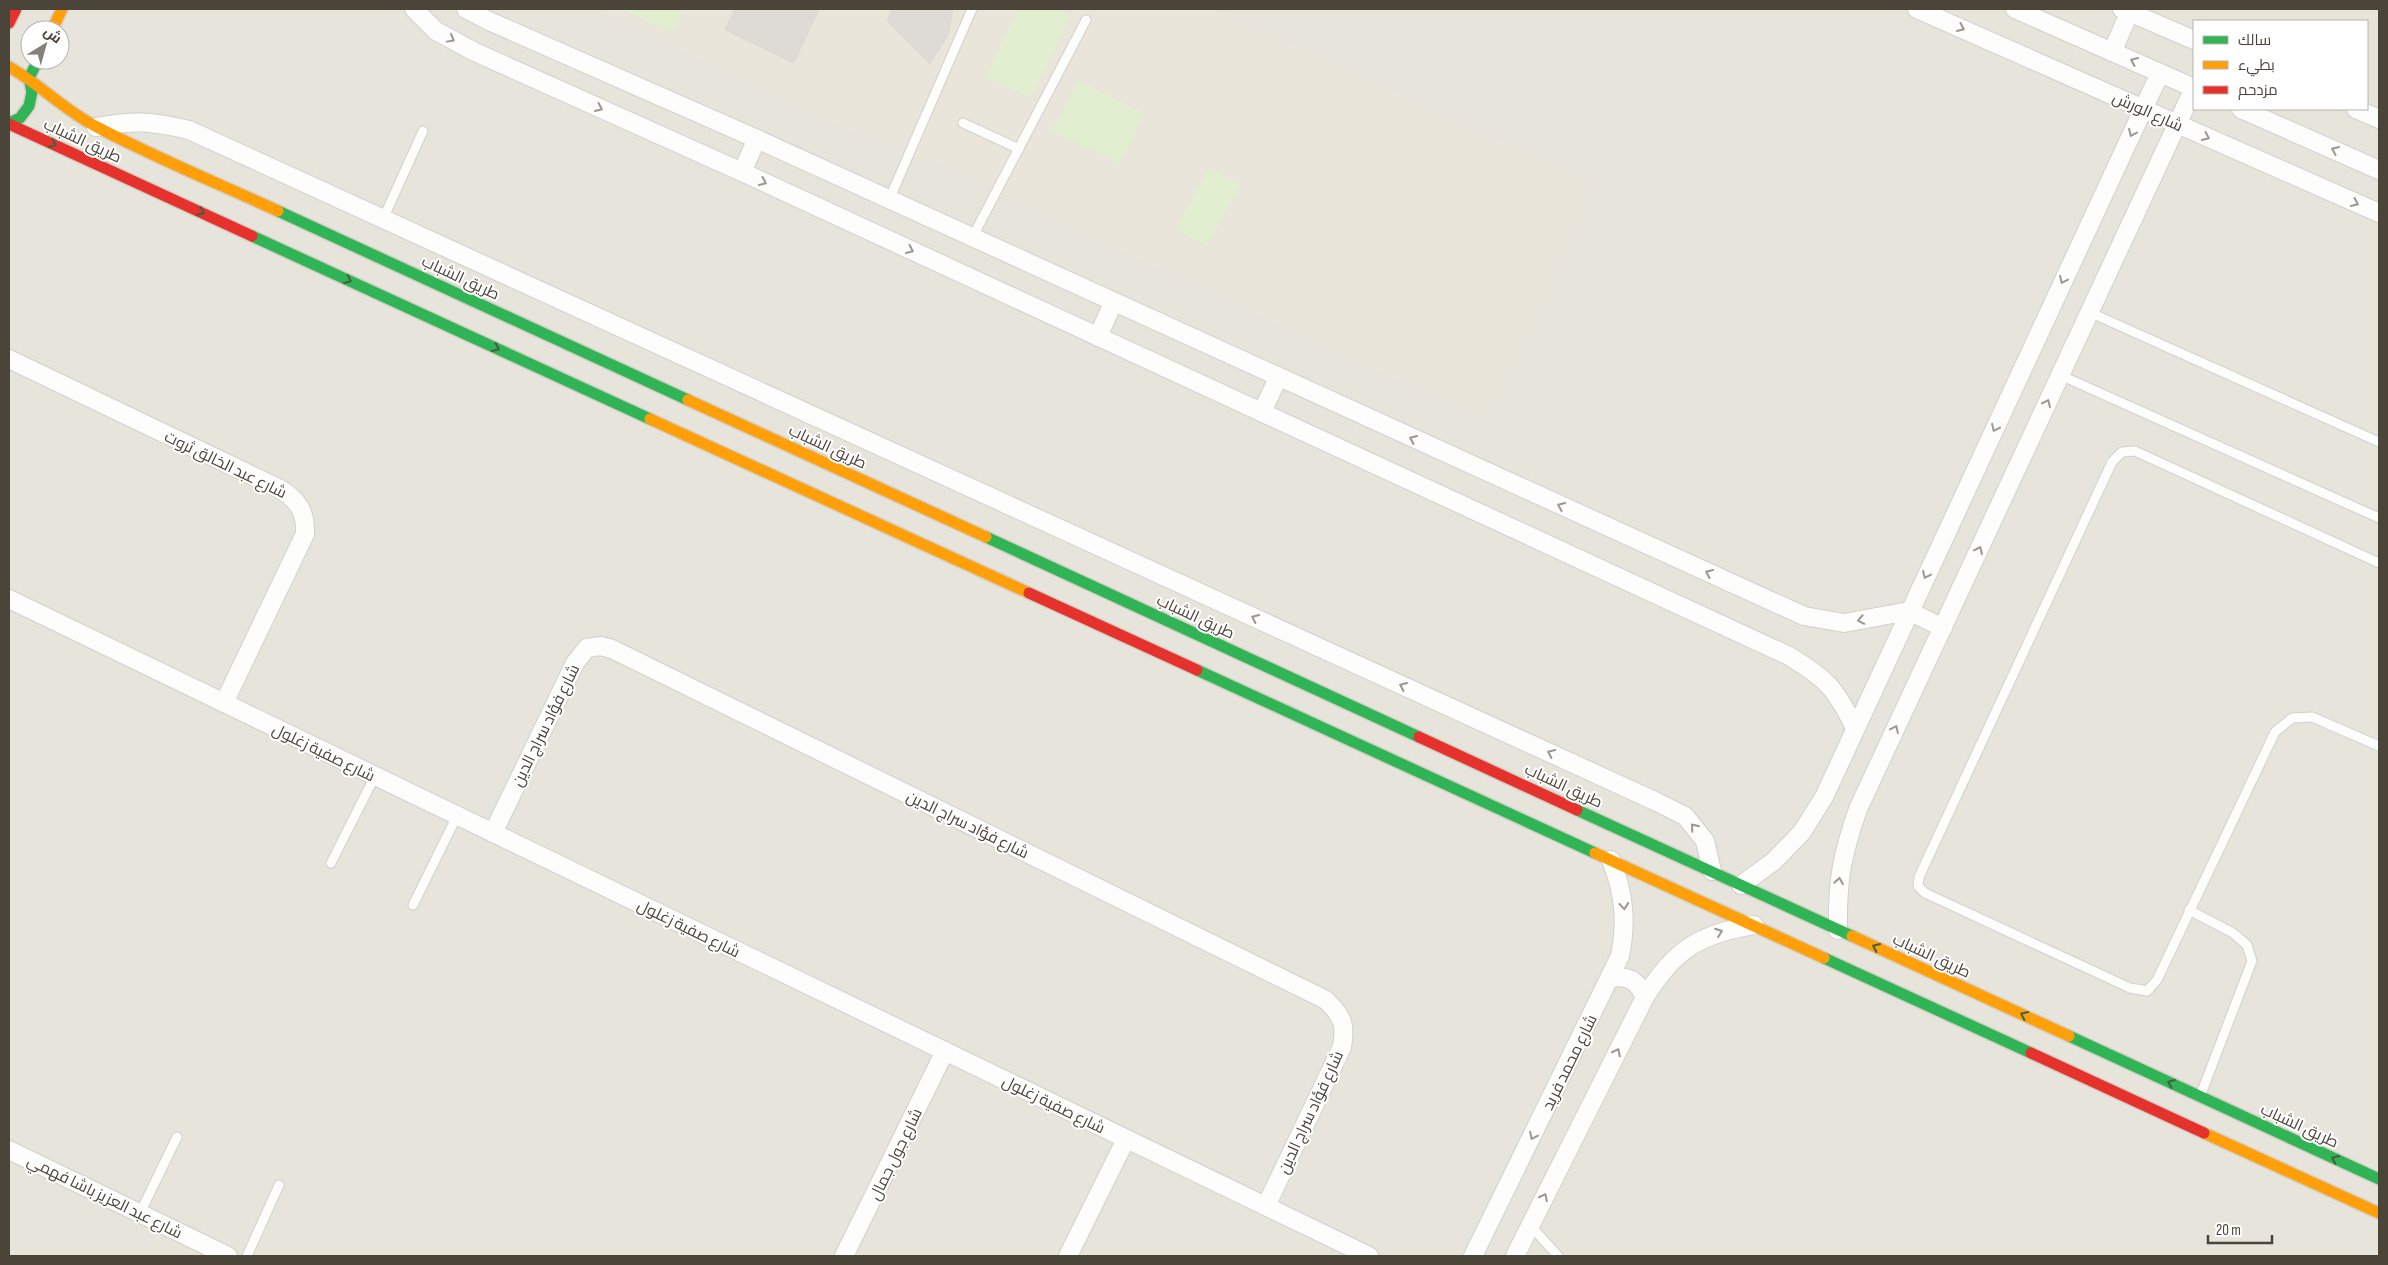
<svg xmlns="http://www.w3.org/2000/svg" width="2388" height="1265" font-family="'Sofia Sans Condensed',Cairo,sans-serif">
<rect width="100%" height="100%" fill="#f4f2ee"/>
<path fill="#e7e4dc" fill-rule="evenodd" d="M9 9H2379V1256H9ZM2194 21H2367V109H2194ZM30 30H60V60H30Z"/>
<polygon fill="#eae5da" points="595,9 1213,9 1593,185 1484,419 1139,258 933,159 908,156"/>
<g fill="#e1eecf">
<polygon points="622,9 684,9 673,33"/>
<polygon points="1018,9 1058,9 1071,15 1031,98 986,77"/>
<polygon points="1078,80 1145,114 1120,164 1052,131"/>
<polygon points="1209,168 1240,184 1207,246 1176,230"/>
</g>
<g fill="#dedbd6" stroke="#dcd9d4">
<polygon points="735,9 819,9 794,63 725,30"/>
<polygon points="892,9 953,9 948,35 930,64 887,21"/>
</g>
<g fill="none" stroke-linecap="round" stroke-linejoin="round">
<defs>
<g id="lane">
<polyline points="963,123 1019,149"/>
<polyline points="889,200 972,9"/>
<polyline points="383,219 423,131"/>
<polyline points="972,238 1086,20"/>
<polyline points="2089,312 2379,442"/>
<polyline points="2060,375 2379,518"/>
<polyline points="2379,563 2135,451 2122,452 2112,462 1919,877 1918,886 1925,893 2130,988 2147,991 2157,980 2275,732 2292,718 2312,717 2379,746"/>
<polyline points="331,863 375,776"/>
<polyline points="413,905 457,816"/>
<polyline points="2189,910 2233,933 2247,945 2252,961 2201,1094"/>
<polyline points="140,1213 177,1137"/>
<polyline points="1530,1225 1558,1256"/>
<polyline points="247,1256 279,1185"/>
</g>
<g id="street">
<path d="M414 9 436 31 475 52 742 172 1789 656C1827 679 1836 689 1855 728"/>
<polyline points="466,9 489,21 757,139 1804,616 1844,623 1909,611 1943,628"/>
<polyline points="1917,9 2379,213"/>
<polyline points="2015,9 2194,88"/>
<polyline points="2122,9 2194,40"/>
<polyline points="2112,52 2131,9"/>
<polyline points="2241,109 2379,170"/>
<polyline points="2356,109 2379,119"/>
<path d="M96 127C133 120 152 121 189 130L1657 802 1685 816 1705 841 1712 871"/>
<polyline points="742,172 757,139"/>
<polyline points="1098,337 1113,303"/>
<path d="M9 359 278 488C298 499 306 512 305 534L224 703"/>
<polyline points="1262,412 1278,378"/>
<polyline points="9,599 1369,1256"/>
<path d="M493 833 575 663 587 648 601 646 612 649 1326 1000C1343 1017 1346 1024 1342 1047L1266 1206"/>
<polyline points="1741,885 1774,861 1802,832 1824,797 2160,73"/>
<path d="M1838 930C1837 881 1842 855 1858 809L2194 88"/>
<path d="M1610 978C1628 975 1637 980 1645 997"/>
<polyline points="9,1150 228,1256"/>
<polyline points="844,1256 945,1051"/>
<polyline points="1068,1256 1126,1139"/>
<path d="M1473 1256 1620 956C1627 921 1624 893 1611 860"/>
<path d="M1515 1256 1645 997C1674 950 1699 934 1754 925"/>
</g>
<g id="fast">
<polyline points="9,123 20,118 29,106 32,92 29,78 38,60"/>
<polyline points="278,211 688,400"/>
<polyline points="252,236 650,419"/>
<polyline points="986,537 1419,737"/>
<polyline points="1197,670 1595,853"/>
<polyline points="1577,810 1852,936"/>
<polyline points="1824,958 2031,1053"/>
<polyline points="2069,1036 2379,1179"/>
</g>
<g id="slow">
<polyline points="52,30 62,9"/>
<path d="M9 67C40 84 65 111 97 127 156 158 217 183 278 211"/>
<polyline points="688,400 986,537"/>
<polyline points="650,419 1029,593"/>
<polyline points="1595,853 1824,958"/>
<polyline points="1852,936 2069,1036"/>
<polyline points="2204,1133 2379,1213"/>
</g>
<g id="jam">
<polyline points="9,23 16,9"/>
<polyline points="9,124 252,236"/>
<polyline points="1029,593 1197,670"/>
<polyline points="1419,737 1577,810"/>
<polyline points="2031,1053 2204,1133"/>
</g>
</defs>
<use href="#lane" stroke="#d2d0cb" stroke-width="11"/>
<use href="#street" stroke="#d2d0cb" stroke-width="20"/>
<use href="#fast" stroke="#d3cfc5" stroke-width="14"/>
<use href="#slow" stroke="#d3cfc5" stroke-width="14"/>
<use href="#jam" stroke="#d3cfc5" stroke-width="14"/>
<use href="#lane" stroke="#fdfdfc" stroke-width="9"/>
<use href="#street" stroke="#fdfdfc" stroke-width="18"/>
<use href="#fast" stroke="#30b455" stroke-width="11"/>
<use href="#slow" stroke="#ff9f0a" stroke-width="11"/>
<use href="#jam" stroke="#e5322d" stroke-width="11"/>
</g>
<defs><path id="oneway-chevron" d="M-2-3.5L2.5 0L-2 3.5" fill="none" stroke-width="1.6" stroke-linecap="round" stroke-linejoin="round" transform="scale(1.25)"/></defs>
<g stroke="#9b9791">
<use href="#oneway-chevron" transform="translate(1961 28) rotate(24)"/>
<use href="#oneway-chevron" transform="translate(451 39) rotate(29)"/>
<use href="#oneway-chevron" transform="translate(2134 61) rotate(-156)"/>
<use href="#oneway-chevron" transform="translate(599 108) rotate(24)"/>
<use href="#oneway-chevron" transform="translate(2132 133) rotate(115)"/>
<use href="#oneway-chevron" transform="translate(2206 137) rotate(24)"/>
<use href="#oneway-chevron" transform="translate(2335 150) rotate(-156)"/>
<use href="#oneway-chevron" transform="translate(763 182) rotate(25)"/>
<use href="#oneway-chevron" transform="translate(2355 203) rotate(24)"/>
<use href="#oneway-chevron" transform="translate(910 250) rotate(25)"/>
<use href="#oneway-chevron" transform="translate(2063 280) rotate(115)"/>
<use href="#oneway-chevron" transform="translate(2047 403) rotate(-65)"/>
<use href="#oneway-chevron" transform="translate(1995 428) rotate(115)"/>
<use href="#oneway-chevron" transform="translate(1413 439) rotate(-156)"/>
<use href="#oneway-chevron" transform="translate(1561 506) rotate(-156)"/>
<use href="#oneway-chevron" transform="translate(1979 550) rotate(-65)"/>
<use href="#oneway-chevron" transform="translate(1709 573) rotate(-156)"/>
<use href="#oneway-chevron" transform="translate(1926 575) rotate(115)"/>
<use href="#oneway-chevron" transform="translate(1255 618) rotate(-155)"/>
<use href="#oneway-chevron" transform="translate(1861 620) rotate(169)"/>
<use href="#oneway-chevron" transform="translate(1403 686) rotate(-155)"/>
<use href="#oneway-chevron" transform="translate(1895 729) rotate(-65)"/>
<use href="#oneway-chevron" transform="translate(1551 753) rotate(-155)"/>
<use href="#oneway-chevron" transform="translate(1694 827) rotate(-129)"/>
<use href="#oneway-chevron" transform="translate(1839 881) rotate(-81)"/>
<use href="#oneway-chevron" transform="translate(1624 906) rotate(85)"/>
<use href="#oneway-chevron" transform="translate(1719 932) rotate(-20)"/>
<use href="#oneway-chevron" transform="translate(1617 1052) rotate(-63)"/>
<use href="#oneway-chevron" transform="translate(1533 1136) rotate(116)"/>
<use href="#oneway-chevron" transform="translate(1544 1197) rotate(-63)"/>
</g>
<g stroke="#446040">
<use href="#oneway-chevron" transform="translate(53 144) rotate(25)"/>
<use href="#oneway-chevron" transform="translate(201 212) rotate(25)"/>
<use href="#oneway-chevron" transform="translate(348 280) rotate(25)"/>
<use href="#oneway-chevron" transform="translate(496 348) rotate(25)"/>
<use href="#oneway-chevron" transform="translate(1876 947) rotate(-155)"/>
<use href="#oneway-chevron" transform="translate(2024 1015) rotate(-155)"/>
<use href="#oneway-chevron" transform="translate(2171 1083) rotate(-155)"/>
<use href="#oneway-chevron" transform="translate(2335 1159) rotate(-155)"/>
</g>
<g text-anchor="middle" stroke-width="4" stroke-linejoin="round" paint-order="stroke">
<g font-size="16" fill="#4b4439" stroke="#fff">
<text transform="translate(2148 111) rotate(24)" y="6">شارع الورش</text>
<text transform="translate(83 140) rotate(25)" y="6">طريق الشباب</text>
<text transform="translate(461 277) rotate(25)" y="6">طريق الشباب</text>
<text transform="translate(828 446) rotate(25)" y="6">طريق الشباب</text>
<text transform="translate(226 464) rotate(26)" y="6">شارع عبد الخالق ثروت</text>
<text transform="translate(1196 616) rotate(25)" y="6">طريق الشباب</text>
<text transform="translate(545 725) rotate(-64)" y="6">شارع فؤاد سراج الدين</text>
<text transform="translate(324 752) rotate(26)" y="6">شارع صفية زغلول</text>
<text transform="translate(1564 785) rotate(25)" y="6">طريق الشباب</text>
<text transform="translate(968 824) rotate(26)" y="6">شارع فؤاد سراج الدين</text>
<text transform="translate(689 928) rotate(26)" y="6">شارع صفية زغلول</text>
<text transform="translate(1932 955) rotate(25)" y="6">طريق الشباب</text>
<text transform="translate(1569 1062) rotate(-64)" y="6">شارع محمد فريد</text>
<text transform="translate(1054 1104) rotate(26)" y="6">شارع صفية زغلول</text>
<text transform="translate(1310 1112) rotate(-65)" y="6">شارع فؤاد سراج الدين</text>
<text transform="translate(2300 1125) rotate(25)" y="6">طريق الشباب</text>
<text transform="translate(895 1154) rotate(-64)" y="6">شارع جول جمال</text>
<text transform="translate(105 1196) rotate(26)" y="6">شارع عبد العزيز باشا فهمي</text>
</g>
</g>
<rect width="2388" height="1265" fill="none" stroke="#4b4439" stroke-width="20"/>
<rect x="2193" y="20" width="175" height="90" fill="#ffffff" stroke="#b7b4b0"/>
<rect x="2203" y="36" width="25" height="8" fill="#30b455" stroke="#b7b4b0"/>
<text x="2238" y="45" font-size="15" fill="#4b4439">سالك</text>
<rect x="2203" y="61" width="25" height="8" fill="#ff9f0a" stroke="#b7b4b0"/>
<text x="2238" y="70" font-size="15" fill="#4b4439">بطيء</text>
<rect x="2203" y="86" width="25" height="8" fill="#e5322d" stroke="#b7b4b0"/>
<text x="2238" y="95" font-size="15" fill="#4b4439">مزدحم</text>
<g transform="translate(45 45) rotate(37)"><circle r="24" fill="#ffffff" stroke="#b7b4b0"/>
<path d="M0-4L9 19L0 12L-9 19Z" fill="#868178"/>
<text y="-8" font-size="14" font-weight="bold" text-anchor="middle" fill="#4b4439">ش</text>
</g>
<path d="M2208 1235v8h64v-8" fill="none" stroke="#4b4439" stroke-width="2.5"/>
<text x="2216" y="1235" font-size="15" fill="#4b4439" stroke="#ffffff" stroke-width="4" paint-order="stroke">20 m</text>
</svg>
